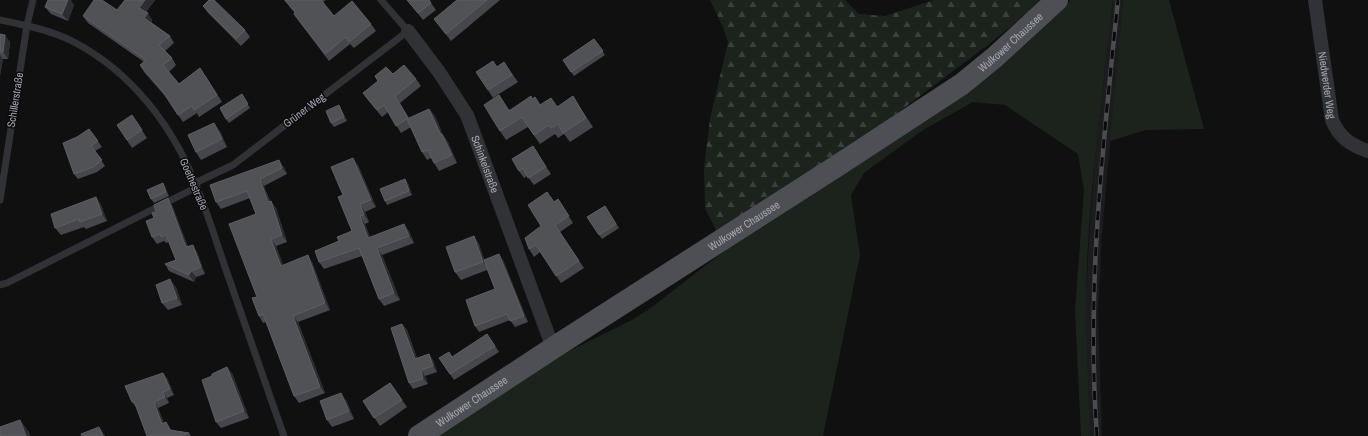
<svg xmlns="http://www.w3.org/2000/svg" width="1368" height="436" font-family="'Archivo Narrow',sans-serif">
<defs>
<pattern id="forest-firs" width="22" height="20" patternUnits="userSpaceOnUse"><rect width="22" height="20" fill="#1c231d"/><path d="M5 1l3.5 6h-7zM16 11l3.5 6h-7z" fill="#3a403b"/></pattern>
</defs>
<rect width="100%" height="100%" fill="#101011"/>
<polygon fill="#1c1c1e" points="1113,0 1123,0 1102,234 1098,312 1102,436 1090,436 1086,362 1086,295 1090,223 1096,146"/>
<g fill="#1c231d">
<path d="M1071 0H1113C1102 98 1088 197 1086 296 1086 343 1088 389 1090 436H1081L1075 310 1084 190 1078 154 1005 105 973 102 923 130 864 173 851 195 860 255 823 436H430L557 357 632 320 652 307 727 249 993 71 1024 46Z"/>
<polygon points="1123,0 1169,0 1204,129 1146,130 1110,141"/>
</g>
<polygon fill="url(#forest-firs)" points="710,0 845,0 859,14 885,16 934,0 1043,0 988,45 837,158 717,232 705,208 704,168 710,119 728,42 723,27"/>
<g fill="none" stroke-linecap="round" stroke-linejoin="round">
<g stroke="#313235" stroke-width="7">
<path d="M0 20C24 25 51 30 72 41 131 71 174 127 197 188 208 214 216 241 225 267 245 324 264 380 284 436"/>
<polyline points="195,183 233,165 408,31 381,0"/>
<polyline points="0,200 27,25 33,0"/>
<polyline points="0,285 7,283 197,187"/>
</g>
<g stroke="#313235" stroke-width="14">
<path id="s1" d="M1315 0 1332 120C1339 137 1350 145 1368 151"/>
<path id="s2" d="M408 31 439 72 467 115 553 348"/>
</g>
<path stroke="#4d4f54" stroke-width="22" id="s3" d="M419 436 553 348 840 164 962 84 995 57 1057 0"/>
<defs>
<path id="rail" d="M1097 436C1086 290 1103 145 1118 0"/>
</defs>
<use href="#rail" stroke="#4a4c50" stroke-width="4.5"/>
<use href="#rail" stroke="#0b0b0c" stroke-width="3" stroke-dasharray="9" stroke-linecap="butt"/>
</g>
<g fill="#46474c">
<polygon points="125,0 155,0 146,12 152,20 151,22 170,36 174,43 165,51 172,58 176,65 169,72 179,84 205,75 222,102 199,117 197,113 183,122 166,97 144,72 140,65 144,62 88,23 83,16 117,10"/>
<polygon points="284,0 326,0 323,2 334,16 371,24 376,31 354,48 350,44 329,61 298,20 294,14 295,13"/>
<polygon points="407,0 429,0 436,10 423,20"/>
<polygon points="457,0 500,0 451,41 434,19"/>
<polygon points="74,5 68,21 51,14 45,7"/>
<polygon points="203,6 245,30 250,37 241,46 208,13"/>
<polygon points="0,34 10,42 8,59 3,59 0,76"/>
<polygon points="594,39 605,55 574,76 563,60"/>
<polygon points="504,62 518,82 493,98 488,90 497,67"/>
<polygon points="393,74 416,79 421,86 400,103 409,118 429,109 435,116 443,135 448,142 457,163 439,171 434,163 431,158 427,160 422,152 411,127 401,133 388,112 382,117 368,100 363,93 378,81 375,76"/>
<polygon points="499,95 509,110 532,99 540,105 551,98 557,106 579,106 593,127 570,142 564,134 558,138 555,134 540,144 528,127 506,140 500,131"/>
<polygon points="244,98 250,108 229,123 226,119"/>
<polygon points="341,109 347,121 334,127 331,123"/>
<polygon points="132,115 147,138 132,148 117,125"/>
<polygon points="89,129 102,147 95,151 105,166 97,172 78,179 74,174 77,137"/>
<polygon points="220,131 227,147 201,160 196,152"/>
<polygon points="533,146 551,174 534,185 527,176 524,178 519,171"/>
<polygon points="358,165 376,207 365,212 369,222 365,224 370,237 409,231 414,243 382,255 400,300 384,306 379,299 362,256 324,269 319,262 339,241 352,231 343,195"/>
<polygon points="284,167 287,174 264,186 270,201 271,201 276,208 287,242 276,246 283,265 312,262 330,310 298,322 325,393 299,403 294,396 266,322 263,323 259,316 257,297 256,214 250,198 221,209 216,202 210,185"/>
<polygon points="163,183 165,187 169,196 154,203 151,199"/>
<polygon points="408,183 412,195 387,205 385,201"/>
<polygon points="96,197 101,205 107,221 86,229 84,227 61,235 55,228"/>
<polygon points="558,199 573,223 560,232 584,268 561,283 540,252 534,257 529,249 554,202"/>
<polygon points="172,205 188,247 197,252 205,274 196,277 194,282 169,271 165,264 176,260 169,242 166,243 164,241 157,244 152,237 154,218"/>
<polygon points="605,206 619,228 602,239 587,217"/>
<polygon points="474,236 479,244 484,260 503,260 528,322 515,327 510,320 479,332 475,326 495,289 487,270 461,280 455,272"/>
<polygon points="176,287 182,305 168,310 162,303"/>
<polygon points="402,324 407,330 417,358 429,354 433,360 437,372 425,376 428,384 413,389 409,383"/>
<polygon points="492,341 499,352 454,380 439,358 453,357"/>
<polygon points="232,373 249,418 221,428 216,422"/>
<polygon points="167,378 174,395 167,398 169,403 158,408 164,423 166,422 171,430 189,433 191,436 147,436 136,407 132,402"/>
<polygon points="390,383 407,407 380,426 363,401"/>
<polygon points="346,400 354,419 332,427 327,420"/>
</g>
<g fill="#2c2d30">
<polygon points="68,0 71,0 74,5 68,21 62,14"/>
<polygon points="145,0 155,0 144,14 139,8"/>
<polygon points="148,13 152,20 149,25 144,18"/>
<polygon points="5,35 10,42 8,59 3,52"/>
<polygon points="0,55 3,59 0,76"/>
<polygon points="395,96 400,103 413,125 408,119"/>
<polygon points="339,105 347,121 344,117"/>
<polygon points="429,109 435,116 443,135 448,142 457,163 452,155 441,135"/>
<polygon points="214,123 220,131 227,147 222,139"/>
<polygon points="353,158 358,165 376,207 371,200"/>
<polygon points="279,160 284,167 287,174 282,168"/>
<polygon points="260,179 264,186 272,209 268,202"/>
<polygon points="405,179 408,183 412,195 409,191"/>
<polygon points="163,183 165,187 169,196 166,192"/>
<polygon points="96,197 101,205 107,221 102,214"/>
<polygon points="168,198 172,205 191,254 186,247"/>
<polygon points="271,201 276,208 287,242 282,235"/>
<polygon points="360,204 365,212 369,222 364,215"/>
<polygon points="360,216 365,224 373,245 368,238"/>
<polygon points="404,224 409,231 414,243 409,236"/>
<polygon points="474,236 479,244 488,269 483,262"/>
<polygon points="271,239 276,246 286,273 281,266"/>
<polygon points="193,245 197,252 205,274 201,267"/>
<polygon points="377,248 382,255 400,300 394,293"/>
<polygon points="499,254 503,260 528,322 524,316"/>
<polygon points="308,255 312,262 330,310 325,303"/>
<polygon points="191,271 196,277 194,282 189,275"/>
<polygon points="170,279 176,287 182,305 177,298"/>
<polygon points="293,316 298,322 325,393 320,387"/>
<polygon points="402,324 407,330 419,365 415,359"/>
<polygon points="429,354 433,360 437,372 433,366"/>
<polygon points="227,367 232,373 249,418 244,411"/>
<polygon points="421,370 425,376 428,384 423,379"/>
<polygon points="163,373 167,378 174,395 170,389"/>
<polygon points="163,392 167,398 169,403 165,397"/>
<polygon points="341,393 346,400 354,419 349,411"/>
<polygon points="154,402 158,408 166,430 162,424"/>
<polygon points="20,420 29,432 30,436 26,436"/>
<polygon points="166,422 170,428 174,436 170,430"/>
<polygon points="99,427 105,435 105,436 103,436"/>
</g>
<g fill="#505256" stroke="#5d5f64">
<polygon points="48,0 68,0 62,14 45,7"/>
<polygon points="94,0 102,0 117,10 125,0 145,0 139,8 148,13 144,18 170,36 159,45 172,58 163,65 179,84 200,68 217,95 194,110 192,106 178,115 163,92 140,65 146,60 83,16"/>
<polygon points="209,0 214,0 245,30 236,39 203,6"/>
<polygon points="285,0 321,0 334,16 352,1 371,24 349,42 346,37 325,54 294,14 295,12"/>
<polygon points="407,0 429,0 431,3 418,13"/>
<polygon points="457,0 487,0 446,34 434,19"/>
<polygon points="0,34 5,35 3,52 0,52"/>
<polygon points="594,39 603,51 571,72 563,60"/>
<polygon points="493,61 497,67 504,62 512,75 488,90 476,72"/>
<polygon points="404,65 416,79 395,96 408,118 396,126 384,105 377,110 363,93 378,81 375,76 386,67 393,74"/>
<polygon points="242,94 248,104 226,119 220,108"/>
<polygon points="499,95 509,111 531,96 532,99 535,97 540,105 551,98 557,107 573,96 586,118 563,133 558,124 551,128 549,125 534,135 522,117 500,131 484,105"/>
<polygon points="339,105 344,117 331,123 326,111"/>
<polygon points="429,109 441,135 442,134 452,155 434,163 428,150 422,152 407,119"/>
<polygon points="132,115 142,130 127,140 117,125"/>
<polygon points="214,123 222,139 196,152 188,135"/>
<polygon points="89,129 98,141 91,146 102,160 93,167 74,174 63,143 77,137"/>
<polygon points="533,146 546,167 528,178 523,168 519,171 512,159"/>
<polygon points="353,158 371,200 360,204 364,215 360,216 368,238 404,224 409,236 377,248 394,293 379,299 359,248 319,262 315,251 339,241 337,237 352,231 338,197 343,195 331,167"/>
<polygon points="279,160 282,168 260,179 268,202 271,201 282,235 271,239 281,266 308,255 325,303 293,316 320,387 294,396 263,314 259,316 252,298 257,297 229,224 256,214 247,191 216,202 210,185"/>
<polygon points="405,179 409,191 385,201 380,189"/>
<polygon points="163,183 166,192 151,199 147,190"/>
<polygon points="547,192 554,202 558,199 569,216 555,225 579,261 556,276 536,245 529,249 525,238 541,226 528,205"/>
<polygon points="96,197 102,214 80,222 79,219 55,228 51,214"/>
<polygon points="168,198 186,247 193,245 201,267 191,271 189,275 165,264 176,260 166,235 161,237 160,234 152,237 146,221 154,218 152,213 156,212 154,205"/>
<polygon points="605,206 616,224 599,235 587,217"/>
<polygon points="474,236 483,262 455,272 446,247"/>
<polygon points="499,254 524,316 510,321 507,314 475,326 466,300 495,289 484,260"/>
<polygon points="170,279 177,298 162,303 156,285"/>
<polygon points="402,324 415,359 429,354 433,366 421,370 423,379 409,383 391,328"/>
<polygon points="487,334 495,346 450,374 439,358 449,352 452,357"/>
<polygon points="227,367 244,411 216,422 202,380 212,376 212,374"/>
<polygon points="163,373 170,389 163,392 165,397 154,402 162,424 166,422 170,430 189,433 180,436 147,436 134,401 132,402 125,386"/>
<polygon points="390,383 402,400 374,418 363,401"/>
<polygon points="341,393 349,411 327,420 320,401"/>
<polygon points="20,420 26,436 0,436 0,427"/>
<polygon points="99,427 103,436 82,436 81,434"/>
</g>
<g text-anchor="middle" stroke-width="3" stroke-linejoin="round" paint-order="stroke">
<g font-size="11" fill="#a2a7b0" stroke="#0b0b0c">
<text dy="4" stroke="none"><textPath href="#s3" startOffset="711">Wulkower Chaussee</textPath></text>
<text dy="4" stroke="none"><textPath href="#s1" startOffset="86">Niedwerder Weg</textPath></text>
<text transform="translate(15 100) rotate(-81)" y="4">Schillerstraße</text>
<text transform="translate(304 110) rotate(-37)" y="4">Grüner Weg</text>
<text dy="4" stroke="none"><textPath href="#s2" startOffset="155">Schinkelstraße</textPath></text>
<text transform="translate(194 184) rotate(67)" y="4">Goethestraße</text>
<text dy="4" stroke="none"><textPath href="#s3" startOffset="387">Wulkower Chaussee</textPath></text>
<text dy="4" stroke="none"><textPath href="#s3" startOffset="63">Wulkower Chaussee</textPath></text>
</g>
</g>
</svg>
